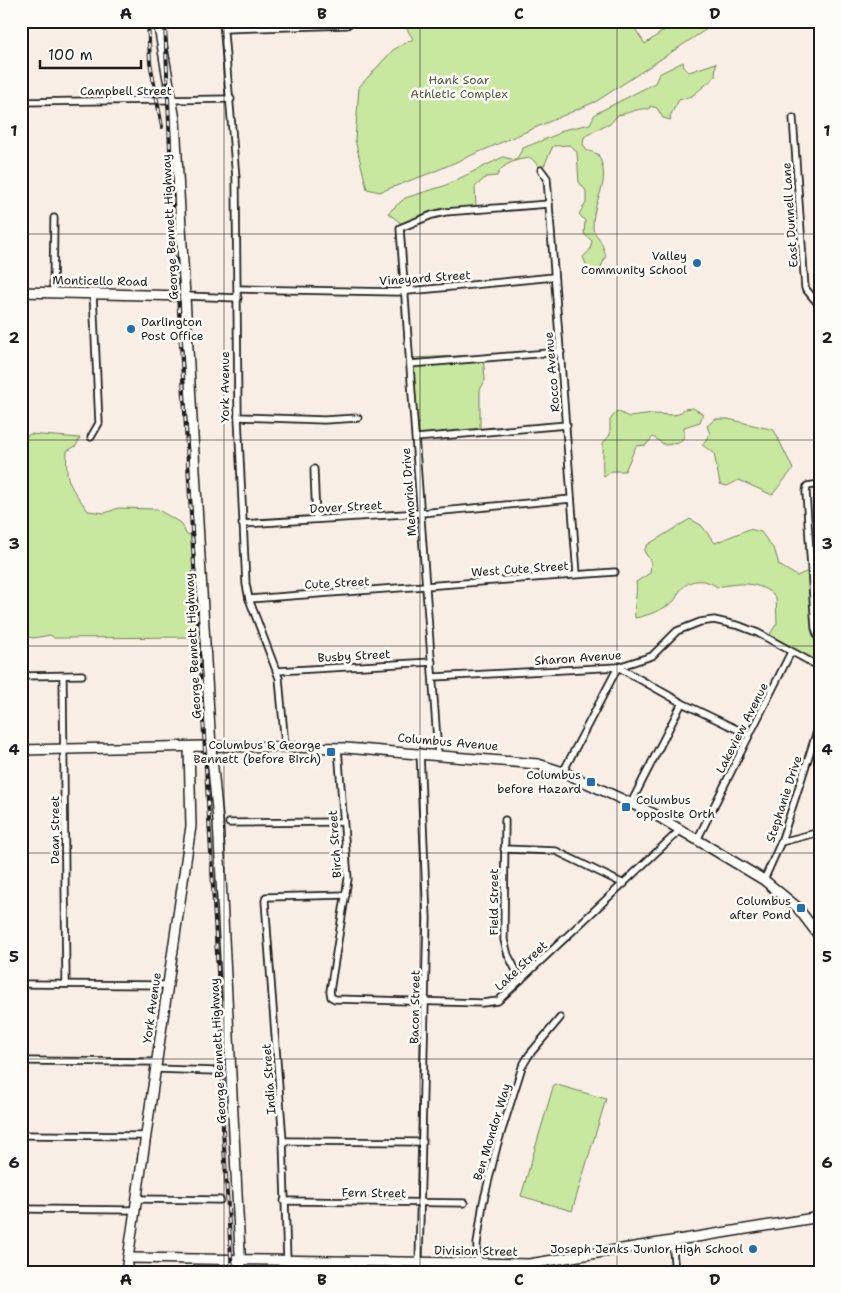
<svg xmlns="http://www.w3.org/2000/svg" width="841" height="1293" font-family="'Shantell Sans',sans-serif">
<rect width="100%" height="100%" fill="#f9eee5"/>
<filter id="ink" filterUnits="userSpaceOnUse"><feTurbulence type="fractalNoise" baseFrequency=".02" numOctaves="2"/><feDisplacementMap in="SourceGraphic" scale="10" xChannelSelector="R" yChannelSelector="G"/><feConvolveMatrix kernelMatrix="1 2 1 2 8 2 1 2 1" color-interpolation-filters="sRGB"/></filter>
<g filter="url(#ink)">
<g fill="#c8e79f" stroke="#72825e">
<polygon points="405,21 630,21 645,44 677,21 719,21 597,101 433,172 380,192 367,189 355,140 359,87 393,50 413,39 404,24"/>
<path d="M683 62 684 68 689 72 716 63 715 77 692 96 679 100 670 116 671 120 663 118 657 108 650 106 649 109C639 107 628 114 618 115L609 125H605L584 137 583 144 586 150 598 154C613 185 593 195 593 226 593 234 598 235 601 242 602 244 605 253 606 256L598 273H594L588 269 583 257 590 250 592 241 584 234 585 221 579 214 586 203V191L579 182 577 152 569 145 553 146 544 166 540 168 531 158C518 159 502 163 497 176L486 177 475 187 476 207 436 211 403 225 388 213 405 198 444 186 503 157 516 160 523 148 558 134 563 130 590 124 595 114 655 83 659 74Z"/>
<polygon points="483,355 485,380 480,390 480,429 414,435 410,358"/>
<path d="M693 408 703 414 700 422 684 427V437L679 443 665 445 653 437 646 445 636 446 625 471H612L604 477C601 466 604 455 603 443L610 435V420L617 411 629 417 654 414 672 415 679 414 684 409Z"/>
<polygon points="715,419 728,419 774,430 793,469 772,495 739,480 727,486 720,484 714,453 702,445 710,434 707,426"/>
<path d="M30 434 80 438 76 446 67 451C65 484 70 485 88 511L105 513 118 508 157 509 182 524 186 534 199 536 205 637 54 638 50 635 33 638 21 635V440Z"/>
<path d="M690 519 701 525 715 543 749 529 761 532 775 551 779 565 797 576 808 571 812 581 820 660 814 663 767 639 777 623 776 597C758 580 739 583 717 587 706 579 690 577 680 591 677 594 677 598 674 601 665 609 647 616 635 618 633 605 638 595 636 582L650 573 651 562 644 551 647 545Z"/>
<polygon points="554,1084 606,1099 572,1211 521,1196"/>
</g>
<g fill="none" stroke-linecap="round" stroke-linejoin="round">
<defs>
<g id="street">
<polyline points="223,21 236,178 238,417 246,584 249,599 279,678 285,746"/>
<polyline points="224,29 347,25 353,21"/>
<polyline points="21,102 231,99"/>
<polyline points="793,118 805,288 820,306"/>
<polyline points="541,170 547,178 577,574"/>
<polyline points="238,289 398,292 554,277"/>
<polyline points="53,293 54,218"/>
<polyline points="186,296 238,298"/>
<polyline points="410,364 561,352"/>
<polyline points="238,417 324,420 358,418"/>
<polyline points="91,437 99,423 93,294"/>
<polyline points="416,438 567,425"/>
<polyline points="314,469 316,519"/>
<polyline points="820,484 807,486 806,492 815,628 820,643"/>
<polyline points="242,524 421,513 571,499"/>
<polyline points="249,599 615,572"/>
<polyline points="277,671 432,662"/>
<polyline points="21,676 82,675"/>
<polyline points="63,676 66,984"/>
<polyline points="434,677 618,667 652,656 677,631 700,622 714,620 740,626 758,633 820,667"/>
<polyline points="338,748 348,879 330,991 331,997 335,999 482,1003 498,1001 680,830"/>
<polyline points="438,754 400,228 432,215 445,212 549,204"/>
<polyline points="563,772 618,667 682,703 749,735"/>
<polyline points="631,803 682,703"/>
<polyline points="505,820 504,940 508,955 521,980"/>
<polyline points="229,823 343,822"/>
<polyline points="697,840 791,652"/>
<polyline points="781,842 820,832"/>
<polyline points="504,849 556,851 624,884"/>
<polyline points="764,880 781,842 820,722"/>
<polyline points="21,984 168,985"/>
<polyline points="21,1061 157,1062"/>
<polyline points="156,1069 215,1071"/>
<polyline points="21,1135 145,1136"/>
<polyline points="283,1141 423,1142"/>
<polyline points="137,1199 220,1200"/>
<polyline points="284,1201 464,1203"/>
<polyline points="21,1209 135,1210"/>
<polyline points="672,1240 675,1272"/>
<polyline points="287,1260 283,1141 265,901 266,897 346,895"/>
<polyline points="419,1262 427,918 420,752"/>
<polyline points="484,1272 477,1255 477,1244 483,1203 497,1146 522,1067 529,1055 560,1018"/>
</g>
<g id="secondary">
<polyline points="158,21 175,120 179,193 211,748 218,820 241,1272"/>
<polyline points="21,292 186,296"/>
<polyline points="21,750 205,746 346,748 538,764 563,772 654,814 764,880 797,907 820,937"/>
<polyline points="128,1258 529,1264 820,1217"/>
<polyline points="126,1272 191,826 189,747"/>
</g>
</defs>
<use href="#street" stroke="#1c1c1c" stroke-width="9"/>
<use href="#secondary" stroke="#1c1c1c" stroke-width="12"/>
<use href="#street" stroke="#fdfcf7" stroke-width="5.5"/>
<use href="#secondary" stroke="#fdfcf7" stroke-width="9"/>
<defs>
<g id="rail">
<polyline points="148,21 150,62 162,127"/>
<polyline points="165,21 171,176 222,1039 223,1130 232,1272"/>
</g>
</defs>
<use href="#rail" stroke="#1c1c1c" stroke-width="4"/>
<use href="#rail" stroke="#fdfcf7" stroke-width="2" stroke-dasharray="5.5" stroke-linecap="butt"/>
</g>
</g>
<path fill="none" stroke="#1c1c1c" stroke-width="1" stroke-opacity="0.55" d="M224 21V1272M420 21V1272M617 21V1272M21 234H820M21 440H820M21 646H820M21 853H820M21 1059H820"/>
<g fill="#1f6fb2" stroke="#fdfcf7" stroke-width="2">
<circle cx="697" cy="263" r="5"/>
<circle cx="131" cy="329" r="5"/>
<rect x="326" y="747" width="10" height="10" rx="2.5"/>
<rect x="586" y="777" width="10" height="10" rx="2.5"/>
<rect x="621" y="802" width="10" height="10" rx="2.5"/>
<rect x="796" y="903" width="10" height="10" rx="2.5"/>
<circle cx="753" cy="1249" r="5"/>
</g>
<g text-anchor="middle" stroke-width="5" stroke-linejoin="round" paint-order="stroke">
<g font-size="12" fill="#505943" stroke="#fdfcf7">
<text x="459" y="84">Hank Soar<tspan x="459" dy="14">Athletic Complex</tspan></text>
</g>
<g font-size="12" fill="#1c1c1c" stroke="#fdfcf7">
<text x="126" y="95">Campbell Street</text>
<text transform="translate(790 215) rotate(-94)" y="4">East Dunnell Lane</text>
<text transform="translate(170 227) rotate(-93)" y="4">George Bennett Highway</text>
<text transform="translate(425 278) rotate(-4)" y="4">Vineyard Street</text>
<text transform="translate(100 281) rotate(1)" y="4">Monticello Road</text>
<text transform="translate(552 372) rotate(-95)" y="4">Rocco Avenue</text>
<text transform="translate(225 387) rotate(-90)" y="4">York Avenue</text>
<text transform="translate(409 492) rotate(-94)" y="4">Memorial Drive</text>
<text transform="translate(346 507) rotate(-3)" y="4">Dover Street</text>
<text transform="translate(520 569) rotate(-4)" y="4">West Cute Street</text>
<text transform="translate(337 583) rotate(-3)" y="4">Cute Street</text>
<text transform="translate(193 646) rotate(-93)" y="4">George Bennett Highway</text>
<text transform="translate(354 656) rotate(-3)" y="4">Busby Street</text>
<text transform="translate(578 658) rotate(-4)" y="4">Sharon Avenue</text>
<text transform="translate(742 728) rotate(-63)" y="4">Lakeview Avenue</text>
<text transform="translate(448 742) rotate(5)" y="4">Columbus Avenue</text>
<text transform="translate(784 799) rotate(-72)" y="4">Stephanie Drive</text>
<text transform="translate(55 830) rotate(-90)" y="4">Dean Street</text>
<text transform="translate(335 844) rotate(-94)" y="4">Birch Street</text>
<text transform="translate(494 902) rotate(-90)" y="4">Field Street</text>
<text transform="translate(521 966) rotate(-43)" y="4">Lake Street</text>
<text transform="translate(415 1007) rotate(-89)" y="4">Bacon Street</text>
<text transform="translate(152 1008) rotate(-82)" y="4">York Avenue</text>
<text transform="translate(218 1051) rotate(-93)" y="4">George Bennett Highway</text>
<text transform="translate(269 1079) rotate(-94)" y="4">India Street</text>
<text transform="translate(492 1132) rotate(-73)" y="4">Ben Mondor Way</text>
<text transform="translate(374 1193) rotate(1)" y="4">Fern Street</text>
<text transform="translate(476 1251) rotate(1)" y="4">Division Street</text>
</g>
<g font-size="12" fill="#1c1c1c" stroke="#fdfcf7" text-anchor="end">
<text x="687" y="260">Valley<tspan x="687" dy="14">Community School</tspan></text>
<text x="141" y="326" text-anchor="start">Darlington<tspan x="141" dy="14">Post Office</tspan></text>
<text x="321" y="749">Columbus &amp; George<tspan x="321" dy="14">Bennett (before Birch)</tspan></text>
<text x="581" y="779">Columbus<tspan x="581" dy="14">before Hazard</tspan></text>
<text x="636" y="804" text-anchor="start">Columbus<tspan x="636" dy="14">opposite Orth</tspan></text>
<text x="791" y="905">Columbus<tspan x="791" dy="14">after Pond</tspan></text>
<text x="743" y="1253">Joseph Jenks Junior High School</text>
</g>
</g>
<rect width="841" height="1293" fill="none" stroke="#fdfcf7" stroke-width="55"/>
<path d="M40 60v8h101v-8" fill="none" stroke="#1c1c1c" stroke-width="2.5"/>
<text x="48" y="60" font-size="15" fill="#1c1c1c" stroke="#fdfcf7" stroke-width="4" paint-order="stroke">100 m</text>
<rect x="28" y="28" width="786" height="1238" fill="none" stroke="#1c1c1c" stroke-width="2"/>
<g font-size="16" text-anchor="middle" font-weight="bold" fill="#1c1c1c">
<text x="126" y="19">A</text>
<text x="322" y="19">B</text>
<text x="519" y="19">C</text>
<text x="715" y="19">D</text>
<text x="14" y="136">1</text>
<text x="827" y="136">1</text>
<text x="14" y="343">2</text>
<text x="827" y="343">2</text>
<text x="14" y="549">3</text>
<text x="827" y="549">3</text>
<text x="14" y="755">4</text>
<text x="827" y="755">4</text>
<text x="14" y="962">5</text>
<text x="827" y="962">5</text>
<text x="14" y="1168">6</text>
<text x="827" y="1168">6</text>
<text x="126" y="1285">A</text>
<text x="322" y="1285">B</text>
<text x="519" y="1285">C</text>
<text x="715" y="1285">D</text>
</g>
</svg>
